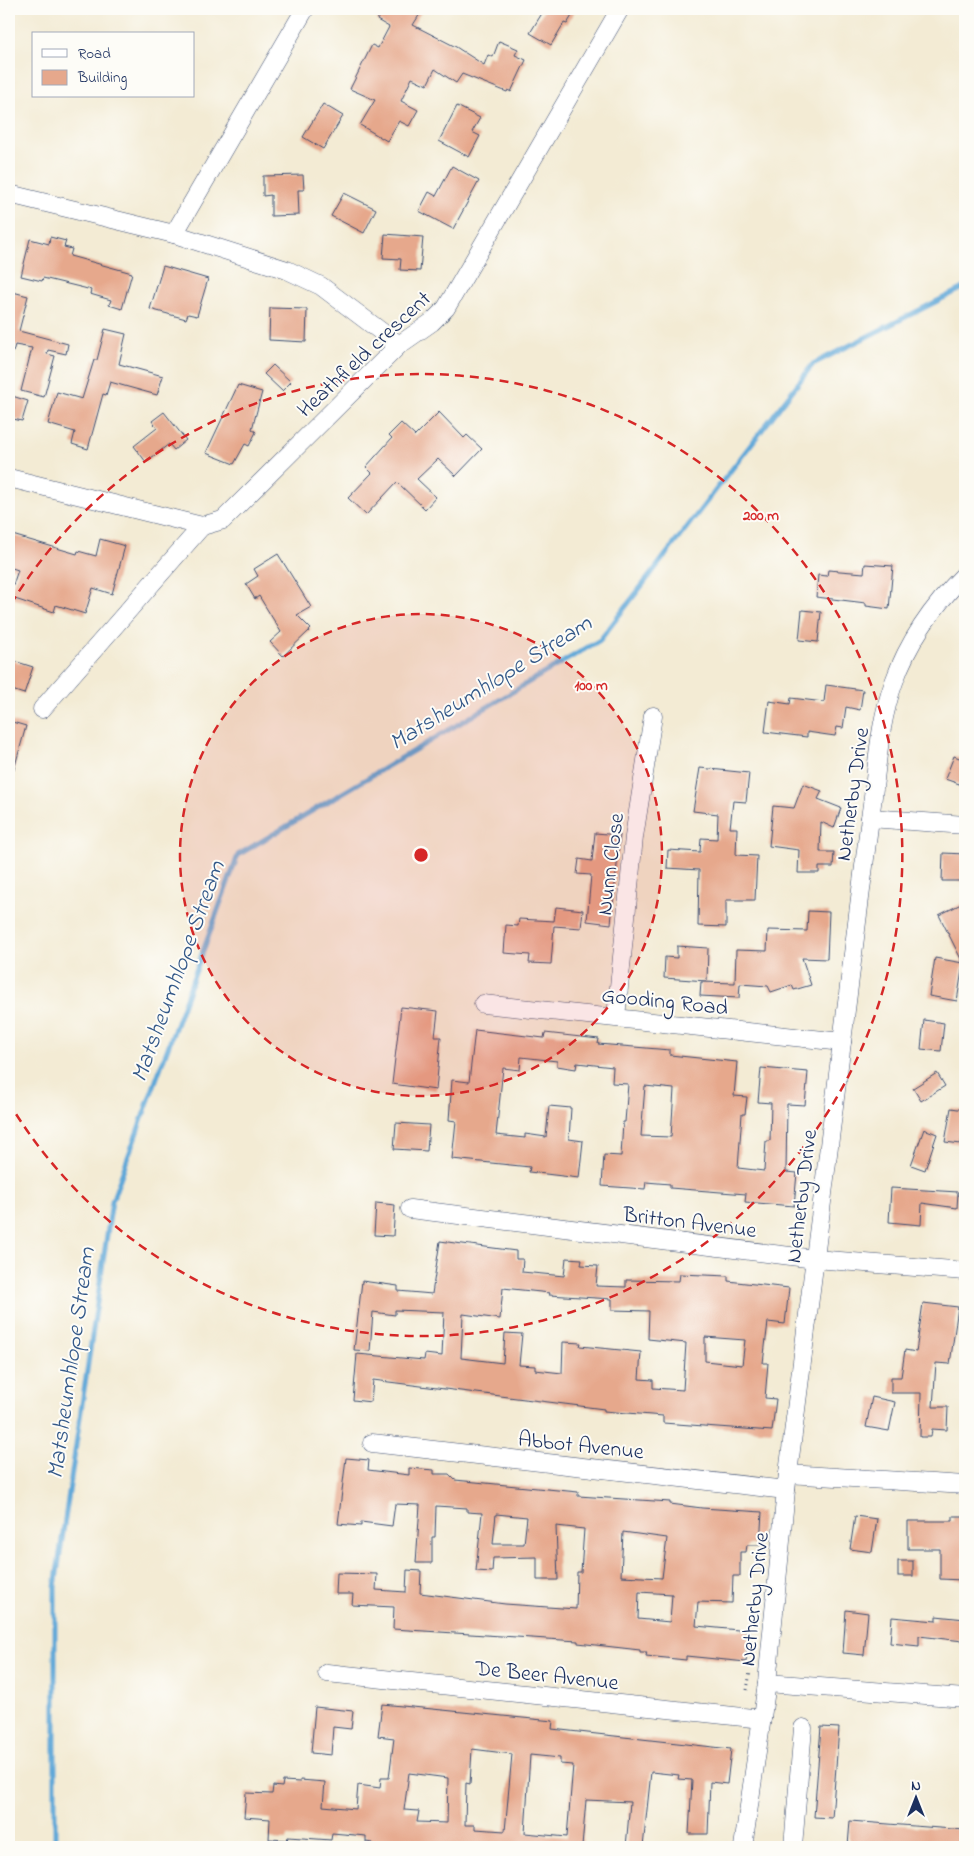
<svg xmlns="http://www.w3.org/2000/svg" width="974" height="1856" font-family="'Indie Flower',sans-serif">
<rect width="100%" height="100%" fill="#fdfcf7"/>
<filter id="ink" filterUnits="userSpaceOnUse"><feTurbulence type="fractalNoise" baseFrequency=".02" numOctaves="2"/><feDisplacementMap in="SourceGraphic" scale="10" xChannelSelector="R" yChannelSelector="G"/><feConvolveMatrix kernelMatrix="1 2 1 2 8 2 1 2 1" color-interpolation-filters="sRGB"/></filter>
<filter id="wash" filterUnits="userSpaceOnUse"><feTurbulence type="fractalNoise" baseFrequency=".0096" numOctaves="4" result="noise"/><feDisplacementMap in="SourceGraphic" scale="20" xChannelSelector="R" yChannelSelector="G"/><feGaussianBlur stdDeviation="1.12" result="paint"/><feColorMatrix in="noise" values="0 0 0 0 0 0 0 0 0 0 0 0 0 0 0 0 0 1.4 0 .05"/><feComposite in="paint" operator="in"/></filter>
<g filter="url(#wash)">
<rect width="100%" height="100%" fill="#f3ebd4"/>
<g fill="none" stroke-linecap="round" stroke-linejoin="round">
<polyline stroke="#61a8d8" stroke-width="5" points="55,1847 55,1587 112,1201 238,855 600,640 813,364 965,287"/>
</g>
<g id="blocks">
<g fill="#e6a88c" fill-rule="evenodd">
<polygon points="383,9 423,9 413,25 456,47 484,65 488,55 493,57 499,41 518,49 515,55 526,60 511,92 508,90 507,92 462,74 456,83 435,69 427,85 412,78 401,101 418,110 409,126 399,121 387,141 360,125 375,100 350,89 372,45 378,48 389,27 377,20"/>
<polygon points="542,9 576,9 567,24 564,23 551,45 530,33 544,10"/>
<polygon points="323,104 343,116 323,149 303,137"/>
<polygon points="457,106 480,118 472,132 480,136 469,157 439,141"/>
<polygon points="452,166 479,181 453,229 419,211 429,192 436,196"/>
<polygon points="303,175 304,190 298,190 299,215 271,216 271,195 263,196 263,176"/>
<polygon points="344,193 376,209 364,233 331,216"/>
<polygon points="385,234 423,237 420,271 400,270 401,259 383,258"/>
<polygon points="50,237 66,241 64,247 72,249 70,256 132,273 122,309 109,305 111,300 90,294 91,290 84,288 43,278 42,281 21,276 30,239 49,244"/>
<polygon points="163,266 208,279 197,316 188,314 186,319 150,309"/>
<polygon points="9,291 28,296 19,331 68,344 66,354 48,350 47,354 55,356 44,397 21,391 32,348 15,345 13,352 9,352"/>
<polygon points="270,308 307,309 306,342 269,340"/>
<polygon points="105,329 126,334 119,364 163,376 157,395 110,382 106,395 103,394 88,449 72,444 75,432 48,424 57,392 82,399 94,360 97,360"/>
<polygon points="273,365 291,382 282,391 264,374"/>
<polygon points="238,385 262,392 252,429 256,432 249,446 245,444 234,464 206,453"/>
<polygon points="9,395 28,401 22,421 9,418"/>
<polygon points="164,412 186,440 174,450 169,444 146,462 134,446 157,428 152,421"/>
<polygon points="439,412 464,438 467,435 482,449 456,476 438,459 417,479 436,497 425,509 397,482 366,515 348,498 372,473 366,467 392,438 389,435 401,423 415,436"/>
<polygon points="9,534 77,554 78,551 96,556 100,539 125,546 112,594 93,588 85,614 56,605 54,612 9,597 18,570 9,567"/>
<polygon points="278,554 311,607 297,615 311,629 283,656 270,642 281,632 259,596 255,599 246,584 258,576 254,569"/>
<polygon points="865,564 893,566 889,609 866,606 866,603 816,597 818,575 827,576 828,570 864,573"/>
<polygon points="802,610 821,612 818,642 799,640"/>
<polygon points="11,660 33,667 24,694 9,689 9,668"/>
<polygon points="826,685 863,690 860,710 846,707 843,728 837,727 835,736 807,732 807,737 765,732 769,701 790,704 791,698 824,702"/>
<polygon points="9,721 26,726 13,773 9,772"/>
<polygon points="954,756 965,760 965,786 945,779"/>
<polygon points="700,768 749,773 746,802 733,801 730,828 737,828 736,855 757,856 755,900 726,900 726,927 698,926 699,870 667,868 668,850 700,852 701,838 717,839 718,814 693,811"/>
<polygon points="803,784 822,791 818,799 841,808 834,828 821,822 820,852 834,852 833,867 819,867 819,873 798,873 799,850 769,846 773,806 794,808"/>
<polygon points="595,833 620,835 611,924 587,921 591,875 577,874 579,859 592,861"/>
<polygon points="943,853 965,854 965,881 942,881"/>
<polygon points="965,902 965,968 963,964 957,1001 929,996 935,958 963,963 939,915"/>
<polygon points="556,907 583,910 581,928 554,926 551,964 529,963 530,955 504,953 506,925 518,926 519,919 554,921"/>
<polygon points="808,911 829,912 827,959 802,958 811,985 794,990 792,985 771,992 768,986 740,984 739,998 700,996 701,982 735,983 736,950 767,951 768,930 807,931"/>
<polygon points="677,946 708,948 707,981 664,978 665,957 677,958"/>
<polygon points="401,1007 438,1011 435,1037 441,1037 436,1090 392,1084"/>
<polygon points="924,1020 944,1023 941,1051 921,1049"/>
<path d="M475 1030 544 1038 545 1033 599 1039 598 1044 670 1050V1055L737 1062 734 1096 747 1097 745 1114H742L738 1168 764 1171 766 1141H770L771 1103 758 1102 761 1068 808 1072 805 1105 787 1104 786 1172 797 1173 794 1206 745 1202 746 1194 670 1188V1184L646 1182 645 1189 602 1186 604 1155 621 1156 623 1122H625L628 1084 612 1083 613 1067 577 1063 576 1069 557 1066V1061L521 1057 520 1070 503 1068 496 1135 525 1138V1134L546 1137 549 1106 571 1108 569 1139 583 1141 579 1178 529 1172 530 1167 452 1159 456 1121 449 1120 452 1080 469 1082ZM645 1086 674 1089 671 1137 641 1136Z"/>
<polygon points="937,1073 945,1086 921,1101 913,1088"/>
<polygon points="951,1108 965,1110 961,1144 945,1142"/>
<polygon points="396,1123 429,1125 427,1151 394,1149"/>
<polygon points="924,1129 937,1134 925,1170 911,1165"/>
<polygon points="891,1188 958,1192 957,1208 922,1203 921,1225 889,1222"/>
<polygon points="376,1203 395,1205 393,1236 374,1235"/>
<path d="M440 1241 516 1251V1259H523L522 1272 564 1276 566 1258 582 1259 581 1265 598 1266 596 1286 626 1287V1280L679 1281 680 1274 728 1276V1281L789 1288 785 1324 768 1322 763 1363H768L765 1398 776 1399 772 1431 663 1423V1416L604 1411V1409L373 1380 371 1402 353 1400 357 1354 424 1360 425 1354 442 1356 444 1312 395 1310V1315L373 1312 370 1351 354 1350 362 1281 398 1286V1291L432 1294ZM503 1288 550 1293 549 1295 612 1299V1310L649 1311 648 1339 686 1343 683 1390 653 1388V1380L639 1379 641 1352 580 1346 581 1343 563 1342 562 1373 535 1370V1366L519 1365 522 1334 505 1333 503 1363 461 1358 463 1314 500 1319ZM705 1337 745 1340 742 1365 705 1361Z"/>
<polygon points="923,1303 958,1307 950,1364 936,1363 933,1407 948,1407 947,1430 932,1429 931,1437 920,1437 921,1393 891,1393 891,1377 901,1377 905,1350 916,1352"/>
<polygon points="872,1397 895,1402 889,1431 866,1427"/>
<path d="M346 1458 369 1460 368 1470 409 1475V1468L434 1470V1474H449L455 1480 578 1492V1496L670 1502V1504L702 1508 762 1512 760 1545H747L746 1552H740V1576H733L732 1603 698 1602 696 1626 749 1631 746 1662 686 1656V1660L646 1656 647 1652H640V1650L578 1643V1641L393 1629 394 1607 352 1605 353 1594H336L337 1573 377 1574 376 1590 406 1592 407 1570 421 1571 420 1593 505 1604 576 1609 577 1572H581L584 1529 556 1526 558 1580H537V1557L493 1558 492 1572 476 1571 482 1513 467 1512V1508L436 1506 435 1537H432V1563H416L420 1505 395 1504 392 1526 361 1522V1526L338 1524ZM496 1514 527 1517 524 1544H493ZM623 1532 667 1538 662 1578 621 1576ZM639 1592 672 1594 670 1622 638 1619Z"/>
<polygon points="855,1516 877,1519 872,1552 850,1549"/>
<polygon points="953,1516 965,1516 963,1580 940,1579 940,1549 908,1549 908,1521 953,1521"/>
<rect x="898" y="1561" width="15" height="15"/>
<polygon points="846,1610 868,1613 864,1655 843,1653"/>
<polygon points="936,1616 965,1619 963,1641 919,1636 919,1646 890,1643 892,1617 936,1621"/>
<path d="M382 1704 553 1721 552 1729 731 1749 727 1784 710 1782 708 1834H689L692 1780 678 1779 679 1775 651 1772 643 1847H626L630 1802 586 1800 582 1847H411L389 1845 388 1847H373V1843L366 1842V1836L332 1833 331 1840 288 1837 287 1840 269 1839 270 1819 244 1817 246 1793 272 1794 273 1786 282 1787 283 1781 300 1782V1780L325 1782 323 1806 356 1809 358 1785 380 1788 381 1778H389L394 1738 378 1736ZM472 1749 512 1754 505 1831 475 1829V1825H465L466 1783 470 1784ZM530 1755 560 1758V1764L573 1765 567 1837 525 1833ZM409 1773 448 1778 447 1823 417 1822 419 1811 404 1810Z"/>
<polygon points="315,1707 353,1711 351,1729 333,1727 331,1755 311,1753"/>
<polygon points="821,1727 839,1728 832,1818 814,1817"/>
<polygon points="850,1821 965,1830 965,1847 848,1846"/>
</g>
</g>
</g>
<g filter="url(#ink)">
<use href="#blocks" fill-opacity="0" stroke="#3b4b70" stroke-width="1"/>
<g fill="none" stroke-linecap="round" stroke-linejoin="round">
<defs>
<g id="minor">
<polyline points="9,194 174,234 287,270 321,286 399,345"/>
<polyline points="174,234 305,9"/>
<polyline points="9,478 202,526 223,520 399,345 432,322 446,308 620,9"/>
<polyline points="42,709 202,526"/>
<polyline points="870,818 965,825"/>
<polyline points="483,1004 842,1042"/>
<polyline points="616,1017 634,837 653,716"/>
<polyline points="410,1209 815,1259 965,1271"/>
<polyline points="372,1443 786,1490"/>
<polyline points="788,1474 965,1485"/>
<polyline points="327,1673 762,1719"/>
<polyline points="767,1683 965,1698"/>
<path d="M743 1847 767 1683 786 1490 870 818C877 774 878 725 894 682 908 642 935 604 965 574"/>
<polyline points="793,1847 803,1728"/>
</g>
</defs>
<use href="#minor" stroke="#3b4b70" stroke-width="19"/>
<polyline stroke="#3b4b70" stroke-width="3" stroke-dasharray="1 4" stroke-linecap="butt" points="747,1690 750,1672"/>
<use href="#minor" stroke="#fff" stroke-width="18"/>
</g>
</g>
<circle cx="421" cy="855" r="241" fill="#d62828" fill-opacity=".12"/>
<g fill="none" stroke="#d62828" stroke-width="2.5" stroke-dasharray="9 6">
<circle cx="421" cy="855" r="241"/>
<path d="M11 604A481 481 0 1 1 11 1106"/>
</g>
<g text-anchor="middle" stroke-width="4" stroke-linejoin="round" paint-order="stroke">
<g font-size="22" fill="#1b2f5e" stroke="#fdfcf7">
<text transform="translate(363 353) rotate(-43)" y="8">Heathfield crescent</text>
<text transform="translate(851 794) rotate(-82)" y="8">Netherby Drive</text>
<text transform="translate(609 864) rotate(-83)" y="8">Nunn Close</text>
<text transform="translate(665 1000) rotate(6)" y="8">Gooding Road</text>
<text transform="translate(800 1196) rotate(-83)" y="8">Netherby Drive</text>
<text transform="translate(690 1221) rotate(7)" y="8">Britton Avenue</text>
<text transform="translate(581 1444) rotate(6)" y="8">Abbot Avenue</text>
<text transform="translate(753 1599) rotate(-84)" y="8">Netherby Drive</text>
<text transform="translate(547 1674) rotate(6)" y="8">De Beer Avenue</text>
</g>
<g font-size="24" font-style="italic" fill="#345989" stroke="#fdfcf7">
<text transform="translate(490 682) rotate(-32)" y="8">Matsheumhlope Stream</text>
<text transform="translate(177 971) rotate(-70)" y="8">Matsheumhlope Stream</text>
<text transform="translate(70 1363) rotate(-82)" y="8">Matsheumhlope Stream</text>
</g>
</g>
<circle cx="421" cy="855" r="8" fill="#d62828" stroke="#fdfcf7" stroke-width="2.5"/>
<g font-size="15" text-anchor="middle" font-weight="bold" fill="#d62828" stroke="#fdfcf7" stroke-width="4" stroke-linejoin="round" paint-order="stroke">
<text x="761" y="520">200 m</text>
<text x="591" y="690">100 m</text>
</g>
<rect width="974" height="1856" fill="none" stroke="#fdfcf7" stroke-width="30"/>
<rect x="32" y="32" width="162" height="65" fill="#fdfcf7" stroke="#a3aaba"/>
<rect x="42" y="49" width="25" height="8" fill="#ffffff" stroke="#a3aaba"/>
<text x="78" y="58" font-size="15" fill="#1b2f5e">Road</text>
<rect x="42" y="70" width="25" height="15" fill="#e6a88c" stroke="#a3aaba"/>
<text x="78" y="82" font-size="15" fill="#1b2f5e">Building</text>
<g transform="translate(916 1798)" stroke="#fdfcf7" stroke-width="4" paint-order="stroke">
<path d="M0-4L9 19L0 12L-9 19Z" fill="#1b2f5e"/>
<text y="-8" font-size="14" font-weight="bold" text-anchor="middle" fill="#1b2f5e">N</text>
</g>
</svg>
